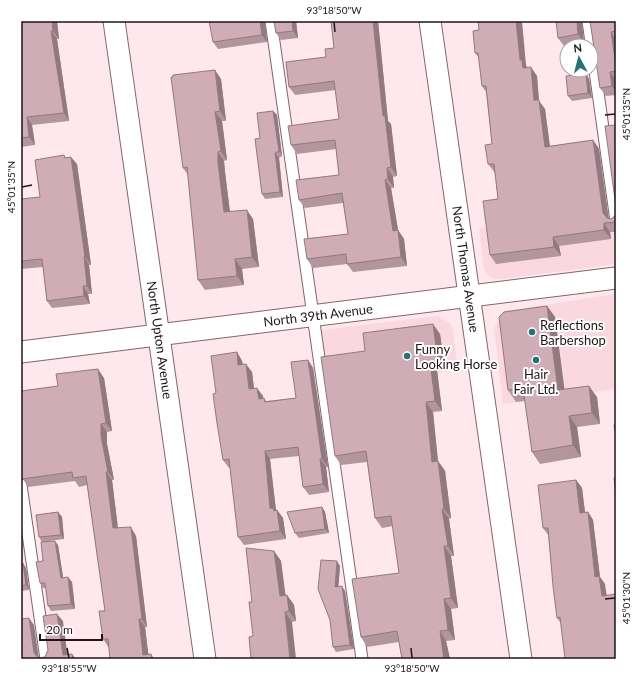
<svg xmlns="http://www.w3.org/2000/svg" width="637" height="680" font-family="Lato,sans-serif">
<rect width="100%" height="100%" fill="#fee8ed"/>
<g fill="#fbd7e0">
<polygon points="615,211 616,264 503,279 494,279 488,275 484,269 479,228"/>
<polygon points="616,294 616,389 503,404 494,328 504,311"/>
<polygon points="438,316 450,323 453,330 458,370 322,387 314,331"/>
</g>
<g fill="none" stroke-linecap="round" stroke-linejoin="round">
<defs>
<g id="service">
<polyline points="271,21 362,659"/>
<polyline points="588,21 616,221"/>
<polyline points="21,485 46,659"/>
</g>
<g id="minor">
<polyline points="114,21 205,659"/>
<polyline points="430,21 521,659"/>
<polyline points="21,352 616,278"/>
</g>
</defs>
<use href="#service" stroke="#84646d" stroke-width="13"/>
<use href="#minor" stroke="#84646d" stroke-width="23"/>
<use href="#service" stroke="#fff" stroke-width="11"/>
<use href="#minor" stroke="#fff" stroke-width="21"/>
</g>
<g fill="#b3959d">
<polygon points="21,21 57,21 59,39 57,39 69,121 32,125 35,145 21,147"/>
<polygon points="265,21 267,42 218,49 213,42"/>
<polygon points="274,21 296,21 298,38 281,40 276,33"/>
<polygon points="331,21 378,21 388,121 391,124 397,176 393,177 394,188 391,188 398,230 404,239 407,266 353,272 347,264 313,268 307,259 348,234 343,203 305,208 299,200 339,175 336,149 297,154 291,145 339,119 336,90 295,95 289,87 326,57 334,48"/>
<polygon points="582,21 584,43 564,46 558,38"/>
<polygon points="590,21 616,21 616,95 606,96 600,88"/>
<polygon points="479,30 526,65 527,68 537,76 539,101 545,109 550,146 593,140 599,149 609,219 611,219 616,215 616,232 610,232 611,239 559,246 561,256 496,264 490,255 498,199 495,173 488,164 492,144 486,92 482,86 479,58 475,53"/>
<polygon points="586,74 589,79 592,98 572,101 568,96"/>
<polygon points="221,79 226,121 222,121 227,160 224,161 225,172 230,212 253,219 259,267 242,269 244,285 205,290 198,280 188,175 183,168"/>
<polygon points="273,111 277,115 282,156 279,158 283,197 265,199 262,194 260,138"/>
<polygon points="66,157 77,164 91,265 89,265 92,294 88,294 90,304 52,308 47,301 43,267 21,269 21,199 40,197"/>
<polygon points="547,306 555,317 564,389 597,397 600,424 577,427 581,457 540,464 532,452 525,401 516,402 508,390"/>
<polygon points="440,334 445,369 437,370 442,411 433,412 438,461 445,471 451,518 449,519 454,556 451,556 458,608 451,609 455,640 446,641 450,659 402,659 399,642 367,647 361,637 399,573 393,526 382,528 375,518 367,462 341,465 335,456 365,351"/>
<polygon points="237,352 242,361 243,364 252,372 254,388 263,396 263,398 264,398 266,401 296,398 308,360 313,368 328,467 326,467 329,492 309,495 303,487 299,456 270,459 276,510 277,510 283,518 286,539 244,545 238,537 230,468 229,468 223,460 216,393"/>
<polygon points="104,378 112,431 107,432 107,444 114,480 112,480 118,528 136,536 147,627 145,627 148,655 154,659 109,648 103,639 105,611 87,485 79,487 75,481 28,487 23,479 21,478 21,391 58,386"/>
<polygon points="576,480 582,488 585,512 588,512 593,520 600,577 605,584 560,622 557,618 548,535 543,528"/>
<polygon points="322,507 325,512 329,533 299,538 295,533"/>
<polygon points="58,512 62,517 64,539 42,542 39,537"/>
<polygon points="58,545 63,578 72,582 75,609 51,611 48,606 46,588 43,588 40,583 43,561"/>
<polygon points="274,551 281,561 285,595 287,595 294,605 296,621 292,622 253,636 252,602"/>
<polygon points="21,564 26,568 29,590 21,591"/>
<polygon points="340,566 338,587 345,591 354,649 336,652 333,647 330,620"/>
</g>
<g fill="#92797f">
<polygon points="52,21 57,21 59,39 53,31"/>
<polygon points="260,21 265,21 267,42 262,35"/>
<polygon points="292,21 296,21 298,38 293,31"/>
<polygon points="373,21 378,21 388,121 391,124 397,176 391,167 383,116"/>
<polygon points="516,21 522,21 526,65 528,69 523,68 520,60"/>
<polygon points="577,21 582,21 584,43 578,34"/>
<polygon points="51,31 57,39 69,121 64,113"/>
<polygon points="611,32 616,40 616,65"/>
<polygon points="531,67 537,76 539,101 545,109 551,156 545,147 534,100"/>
<polygon points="215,70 221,79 226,121 220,111"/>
<polygon points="610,72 616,80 616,92 612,86"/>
<polygon points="586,74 589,79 592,98 588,93"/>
<polygon points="273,111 277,115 282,156 279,151"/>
<polygon points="215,112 222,121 227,160 221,151"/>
<polygon points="27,117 32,125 35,145 29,137"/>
<polygon points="593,140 599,149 609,222 603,213"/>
<polygon points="218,152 224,161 225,172 231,221 224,212 218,163"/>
<polygon points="275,153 279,158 283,197 280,192"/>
<polygon points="71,157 77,164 91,265 85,257"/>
<polygon points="387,168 393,177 394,188 388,179"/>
<polygon points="385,180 391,188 398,230 404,239 407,266 401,257 393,231"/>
<polygon points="247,210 253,219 259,267 252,257"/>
<polygon points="604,223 610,232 611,239 604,230"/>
<polygon points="553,237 559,246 561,256 554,247"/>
<polygon points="84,257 89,265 92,294 87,286"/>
<polygon points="235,259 242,269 244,285 237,276"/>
<polygon points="83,286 88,294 90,304 84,296"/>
<polygon points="547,306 555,317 566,401 558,390"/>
<polygon points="433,324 440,334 445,369 438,360"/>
<polygon points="237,352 242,361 244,373 238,365"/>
<polygon points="308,360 313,368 328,467 322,459"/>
<polygon points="430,361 437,370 442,411 435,401"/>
<polygon points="246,364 252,372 255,397 249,389"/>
<polygon points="98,369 104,378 112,431 106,423"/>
<polygon points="589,386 597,397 600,424 592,413"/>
<polygon points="257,388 263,396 264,407 259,399"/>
<polygon points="426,402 433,412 439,472 432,462"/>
<polygon points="569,416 577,427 581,457 573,445"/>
<polygon points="101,424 107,432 107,444 114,480 108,472 101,436"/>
<polygon points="265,451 270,459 276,511 277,510 283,518 286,539 280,531 270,508"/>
<polygon points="320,459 326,467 329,492 323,484"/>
<polygon points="438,461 445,471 451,518 444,509"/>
<polygon points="106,472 112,480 119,537 113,528"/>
<polygon points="576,480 582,488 586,521 580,513"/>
<polygon points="322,507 325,512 329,533 325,529"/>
<polygon points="442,509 449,519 454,556 448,546"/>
<polygon points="58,512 62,517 64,539 61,535"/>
<polygon points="588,512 593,520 600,577 605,584 608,604 602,596 595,577"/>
<polygon points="131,527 136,536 147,627 142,619"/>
<polygon points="55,541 58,545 64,583 61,578"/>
<polygon points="444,546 451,556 458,608 451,598"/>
<polygon points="274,551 281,561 287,606 280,596"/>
<polygon points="337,561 340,566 338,592 335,587"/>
<polygon points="23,563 26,568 29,590 26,585"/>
<polygon points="68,577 72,582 75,609 71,604"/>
<polygon points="342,586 345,591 354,649 350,645"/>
<polygon points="287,595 294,605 296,621 289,611"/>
<polygon points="444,599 451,609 455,640 448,630"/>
<polygon points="285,612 292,622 296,659 290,659"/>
<polygon points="57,614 63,621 68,659 63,655"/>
<polygon points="29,618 34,625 39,659 34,653"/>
<polygon points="139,619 145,627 149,659 143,655"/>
<polygon points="440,631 446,641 450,659 444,659"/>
<polygon points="72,654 76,659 73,659"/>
<polygon points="151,654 154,659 152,659"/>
</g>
<g fill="#d0adb6" stroke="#92797f">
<polygon points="21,21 52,21 53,31 51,31 64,113 27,117 29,137 21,138"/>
<polygon points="209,21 260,21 262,35 213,42"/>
<polygon points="274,21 292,21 293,31 276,33"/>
<polygon points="331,21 373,21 383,116 385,116 391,167 387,168 388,179 385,180 393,231 398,230 401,257 347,264 346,254 307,259 304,239 348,234 342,193 299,200 296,180 339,175 335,140 291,145 288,126 339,119 334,81 289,87 286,62 326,57 325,49 334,48"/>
<polygon points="478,21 516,21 520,60 522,60 523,68 531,67 534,100 539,100 545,147 593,140 603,213 607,218 611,219 616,215 616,222 604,223 604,230 553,237 554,247 490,255 483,201 498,199 494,164 488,164 485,145 492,144 486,86 482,86 478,53 475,53 473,31 479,30"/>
<polygon points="556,21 577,21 578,34 558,38"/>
<polygon points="590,21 616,21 616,31 611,32 616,65 616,71 610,72 612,86 600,88"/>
<polygon points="215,70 220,111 215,112 221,151 218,152 218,163 224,212 247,210 252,257 235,259 237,276 198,280 187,167 183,168 171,77 173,77 173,75"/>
<polygon points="586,74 588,93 568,96 566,76"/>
<polygon points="273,111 279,151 275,153 280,192 262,194 255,139 260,138 257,113"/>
<polygon points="616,125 616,207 605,126"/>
<polygon points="64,155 65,158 71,157 85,257 84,257 87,286 83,286 84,296 47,301 42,259 21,261 21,199 40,197 35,160"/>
<polygon points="547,306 558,390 589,386 592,413 569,416 573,445 532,452 523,388 508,390 499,317 504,312"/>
<polygon points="433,324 438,360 430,361 435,401 426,402 432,462 438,461 444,509 442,509 448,546 444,546 451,598 444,599 448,630 440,631 444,659 402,659 397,631 361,637 352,579 399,573 391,516 375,518 366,451 335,456 321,357 365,351 363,333"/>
<polygon points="237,352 238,365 246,364 249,389 257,388 259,399 264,398 265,402 296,398 291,362 308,360 322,459 320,459 323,484 303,487 298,447 265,451 270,508 273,508 274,511 277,510 280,531 238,537 229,459 223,460 217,423 213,394 216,393 211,356"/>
<polygon points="98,369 106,423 101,424 101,436 108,472 106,472 113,528 131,527 142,619 139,619 143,655 151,654 152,659 110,659 108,639 103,639 99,611 105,611 86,476 73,478 72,472 22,479 21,474 21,391 58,386 56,374"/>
<polygon points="614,425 616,425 616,436"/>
<polygon points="614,478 616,478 616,495"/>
<polygon points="576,480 580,513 588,512 595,577 599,576 602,596 616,594 616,659 565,659 560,617 557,618 553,586 548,528 543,528 538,485"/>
<polygon points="322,507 325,529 295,533 287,512"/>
<polygon points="58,512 61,535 39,537 36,515"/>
<polygon points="55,541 61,578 68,577 71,604 48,606 45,583 40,583 36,562 43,561 41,542"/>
<polygon points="246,548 274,551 280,596 287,595 289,611 285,612 290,659 251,659 249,637 253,636 249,602 252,602"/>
<polygon points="321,560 337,561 335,587 342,586 350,645 333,647 330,620 318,589"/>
<polygon points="23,563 26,585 21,586 21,564"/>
<polygon points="57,614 63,655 72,654 73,659 21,659 21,619 29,618 34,653 38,658 45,657 48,650 43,616"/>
</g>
<path fill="none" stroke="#201417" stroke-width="1.5" d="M334 22 335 32M605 115 615 114M22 187 32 185M605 599 615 598M67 648 69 658M411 648 412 658"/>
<g fill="#277276" stroke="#fff" stroke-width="1.5">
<circle cx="532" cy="332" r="4"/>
<circle cx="407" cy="356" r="4"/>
<circle cx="536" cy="360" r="4"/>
</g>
<g text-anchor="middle" stroke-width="4" stroke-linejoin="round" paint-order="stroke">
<g font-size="13" fill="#201417" stroke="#fff">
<text transform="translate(466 269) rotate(82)" y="5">North Thomas Avenue</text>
<text transform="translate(318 315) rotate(-7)" y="5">North 39th Avenue</text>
<text transform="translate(160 340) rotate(82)" y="5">North Upton Avenue</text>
</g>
<g font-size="13" fill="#201417" stroke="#fff" text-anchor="start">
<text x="540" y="330">Reflections<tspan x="540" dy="15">Barbershop</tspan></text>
<text x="415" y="354">Funny<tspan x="415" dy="15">Looking Horse</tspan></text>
<text x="536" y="379" text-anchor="middle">Hair<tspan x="536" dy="15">Fair Ltd.</tspan></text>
</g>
</g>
<rect width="637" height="680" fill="none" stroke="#ffffff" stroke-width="44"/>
<g transform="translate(579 58) rotate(353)"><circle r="19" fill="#ffffff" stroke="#a6a1a2"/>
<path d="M0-3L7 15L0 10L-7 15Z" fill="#277276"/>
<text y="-6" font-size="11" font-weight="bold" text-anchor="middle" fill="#201417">N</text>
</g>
<path d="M40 634v6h62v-6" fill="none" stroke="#201417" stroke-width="2"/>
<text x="46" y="634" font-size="12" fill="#201417" stroke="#ffffff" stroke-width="3" paint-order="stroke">20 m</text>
<rect x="22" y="22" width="593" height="636" fill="none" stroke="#201417" stroke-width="1.5"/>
<g font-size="10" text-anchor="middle" fill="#201417">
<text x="334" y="14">93°18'50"W</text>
<text transform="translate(626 114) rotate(-90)" y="4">45°01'35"N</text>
<text transform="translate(11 187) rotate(-90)" y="4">45°01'35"N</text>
<text transform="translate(626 598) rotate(-90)" y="4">45°01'30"N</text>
<text x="69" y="672">93°18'55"W</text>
<text x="412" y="672">93°18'50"W</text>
</g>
</svg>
